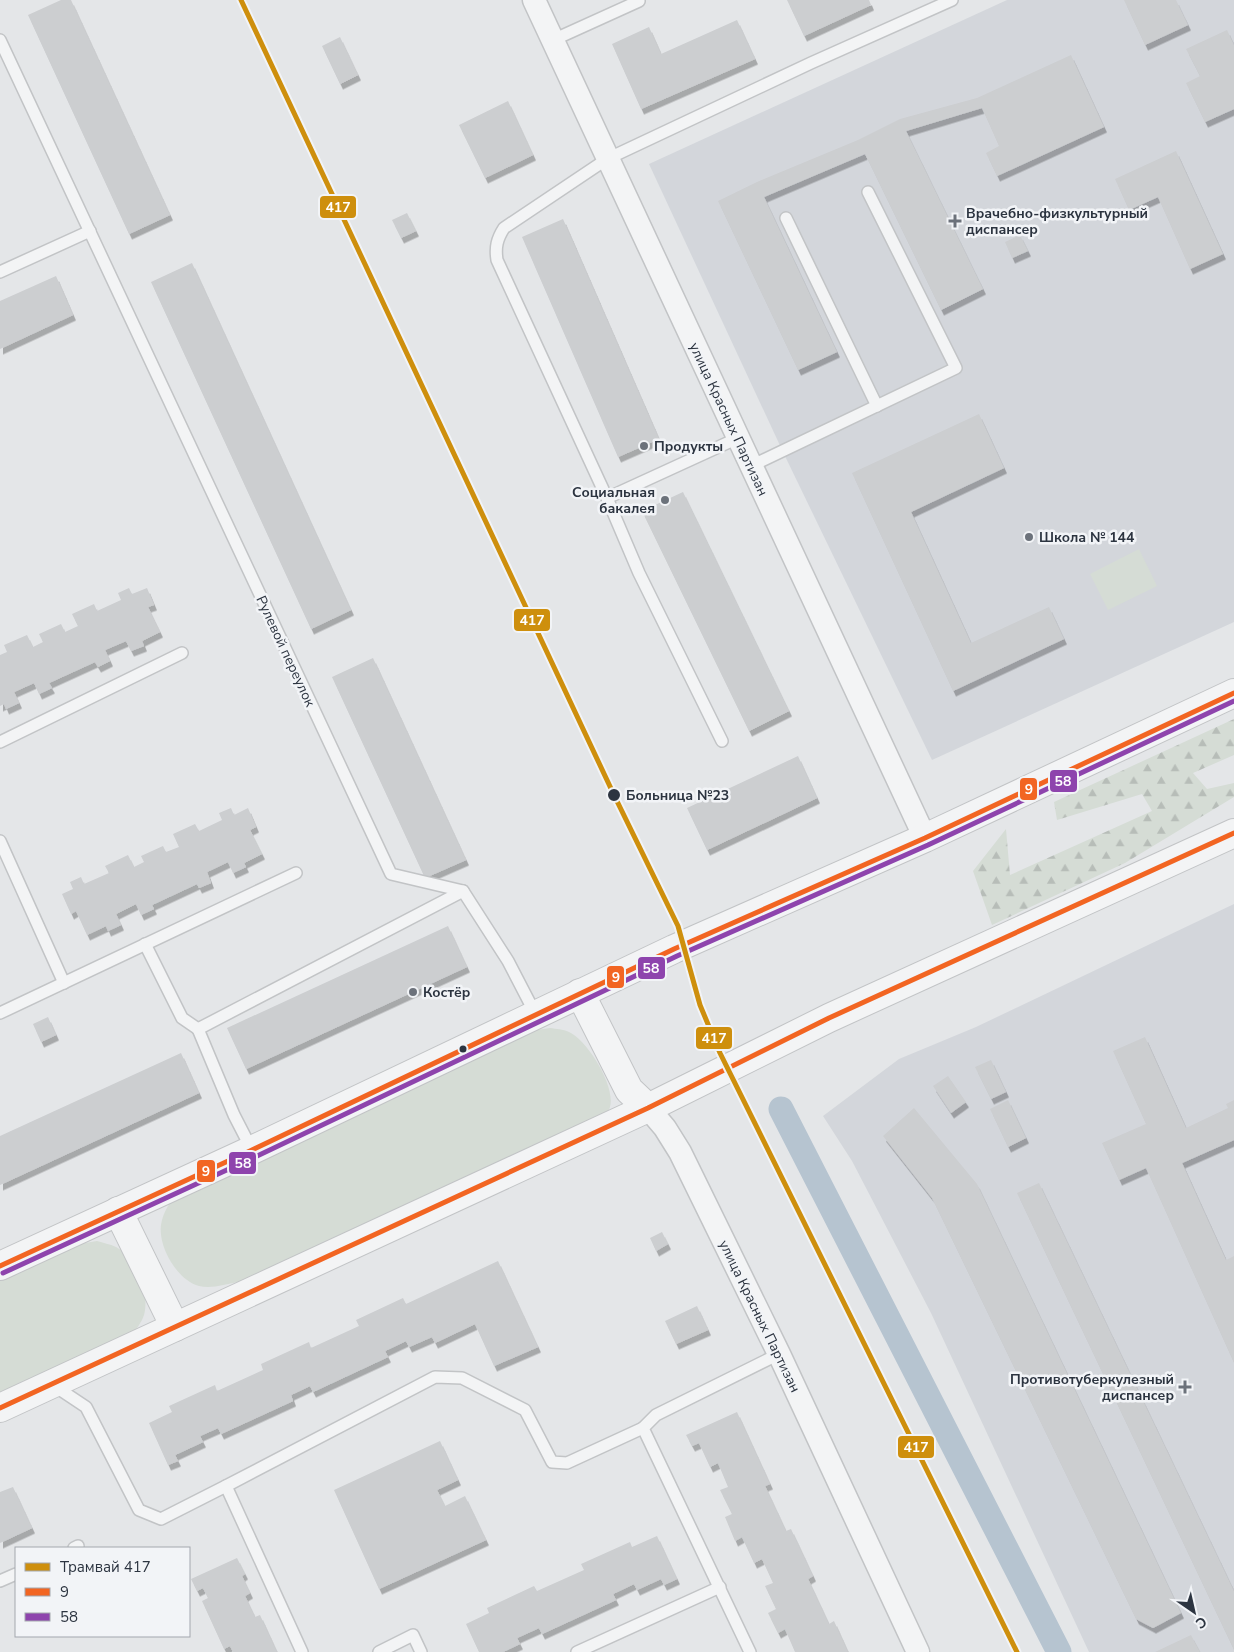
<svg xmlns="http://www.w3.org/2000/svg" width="1234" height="1652" font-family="'Nunito Sans',sans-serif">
<defs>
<pattern id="forest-firs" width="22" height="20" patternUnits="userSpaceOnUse" patternTransform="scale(1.25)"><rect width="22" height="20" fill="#d5dcd5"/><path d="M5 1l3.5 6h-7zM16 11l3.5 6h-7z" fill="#b7bdb8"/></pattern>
<filter id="shadow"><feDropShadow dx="3" dy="5.5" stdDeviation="0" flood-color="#0004"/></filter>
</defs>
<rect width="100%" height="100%" fill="#e4e6e8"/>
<g fill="#d3d6db">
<polygon points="1007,0 1234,0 1234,622 932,760 783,452 649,164"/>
<polygon points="1234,904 1234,1652 1089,1652 931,1313 852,1161 823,1116 899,1059 976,1027"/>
</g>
<polygon fill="url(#forest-firs)" points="1234,719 1234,755 1193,773 1207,789 1234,783 1234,797 1125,863 992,925 973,871 1006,829 1010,875 1152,811 1142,794 1057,820 1054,802"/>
<g fill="#d5dcd5">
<polygon points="1139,549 1157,586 1108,610 1090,574"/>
<path d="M550 1028C556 1029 563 1029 569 1032 587 1040 616 1086 610 1107 609 1111 604 1116 601 1119L238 1282C226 1284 212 1289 199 1286 177 1280 158 1247 161 1225 163 1211 171 1201 179 1191L530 1031Z"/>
<path d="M97 1241C103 1243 110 1244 116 1247 137 1258 150 1293 144 1315 142 1322 136 1329 132 1335L0 1397V1279L73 1245Z"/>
</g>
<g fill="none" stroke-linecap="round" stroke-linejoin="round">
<polyline stroke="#b6c4d0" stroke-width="25" points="781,1109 1059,1652"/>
</g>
<g fill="#ccced0" filter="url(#shadow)">
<polygon points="61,0 71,0 170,215 129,234 28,15"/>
<polygon points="787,0 869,0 871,5 804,36"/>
<polygon points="1124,0 1176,0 1188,25 1145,45"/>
<polygon points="737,20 755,59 641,109 612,44 649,27 661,54"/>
<polygon points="1227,30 1234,45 1234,109 1205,122 1186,83 1200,76 1186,49"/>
<polygon points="340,37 358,75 340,84 322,46"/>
<polygon points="1071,55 1104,127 997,176 986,153 999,146 982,108 906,131 983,289 941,310 865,154 764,197 837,352 798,370 718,201 757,182 858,140 900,119 977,98"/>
<polygon points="508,101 533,155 485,178 459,125"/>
<polygon points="1176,151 1223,254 1190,269 1158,197 1129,210 1115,179"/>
<polygon points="407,213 416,231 401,238 392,220"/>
<polygon points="563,219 659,439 618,457 522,237"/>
<polygon points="1020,235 1028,251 1012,258 1005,242"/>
<polygon points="192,263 351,610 311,629 151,282"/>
<polygon points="56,276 73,315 0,349 0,301"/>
<polygon points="979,414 1004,468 911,512 971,643 1049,607 1064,639 953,691 852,473"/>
<polygon points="683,492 789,711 749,731 642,511"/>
<polygon points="129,588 132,594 147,588 154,605 148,607 160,632 142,641 144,646 131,651 126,641 105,650 110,661 98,667 95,662 49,683 52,688 39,694 34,683 14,692 19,703 6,709 4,704 0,706 0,655 7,652 4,645 27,635 33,647 43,642 39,634 61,624 65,632 78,626 72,614 94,604 97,611 121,600 118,593"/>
<polygon points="373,658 466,860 425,878 332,677"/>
<polygon points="798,756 817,798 707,850 687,808"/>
<polygon points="231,808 234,815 248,808 256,827 250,830 262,854 244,863 246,867 233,873 228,862 207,872 211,883 199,888 197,884 152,905 154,909 141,915 136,904 116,914 121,925 108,931 106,926 87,935 76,911 71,914 62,894 73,889 70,882 81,877 84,884 109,873 105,866 128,855 134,867 144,862 141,856 163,846 166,852 179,847 173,834 195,824 199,831 222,820 219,813"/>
<polygon points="448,926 467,967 246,1069 227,1028"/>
<polygon points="48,1017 56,1035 41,1042 33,1024"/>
<polygon points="1145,1037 1186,1128 1228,1108 1226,1104 1234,1100 1234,1140 1182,1163 1226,1260 1234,1256 1234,1363 1146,1168 1119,1180 1102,1143 1146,1124 1113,1051"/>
<polygon points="181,1053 199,1093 0,1185 0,1136"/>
<polygon points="991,1060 1006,1092 991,1099 975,1067"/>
<polygon points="948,1076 966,1102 951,1113 933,1086"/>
<polygon points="1008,1100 1026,1138 1008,1147 990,1109"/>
<polygon points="914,1108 977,1184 1181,1613 1153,1628 1136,1619 932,1198 883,1136"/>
<polygon points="1039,1183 1234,1591 1234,1650 1017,1193"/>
<polygon points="662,1232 668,1244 656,1251 650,1238"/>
<polygon points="498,1261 538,1347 494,1366 475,1324 435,1343 432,1337 409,1347 406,1341 385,1351 388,1357 313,1392 310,1386 291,1395 293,1401 221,1434 218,1428 200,1436 203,1442 175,1455 178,1461 168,1465 149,1423 172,1412 169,1406 215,1385 217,1391 263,1370 261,1364 309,1342 311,1348 359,1326 356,1320 403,1298 406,1304"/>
<polygon points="697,1306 708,1330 676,1344 665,1321"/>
<polygon points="737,1412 770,1484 765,1486 786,1531 791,1529 813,1576 808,1579 829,1624 834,1621 848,1652 795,1652 785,1629 778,1633 768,1613 776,1609 765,1586 773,1583 762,1559 754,1563 742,1537 735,1541 725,1517 732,1514 720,1490 728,1487 718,1463 710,1467 699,1443 692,1446 686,1435"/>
<polygon points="440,1441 458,1480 437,1490 445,1506 465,1496 486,1540 379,1589 334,1490"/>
<polygon points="13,1487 32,1528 0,1543 0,1492"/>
<polygon points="657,1536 677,1579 664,1585 661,1579 637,1590 634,1584 613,1594 616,1600 542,1634 539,1628 517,1638 520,1644 503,1652 479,1652 466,1624 489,1613 487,1608 534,1586 537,1591 584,1570 581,1564 630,1542 632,1547"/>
<polygon points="237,1558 245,1574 242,1576 250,1593 245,1596 255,1617 260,1615 277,1652 233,1652 230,1646 224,1649 202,1601 208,1598 203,1588 197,1591 191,1579"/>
<polygon points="1191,1635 1200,1652 1155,1652"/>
</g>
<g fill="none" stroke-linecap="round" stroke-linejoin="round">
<defs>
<g id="service">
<polyline points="0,40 391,874 463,891 508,961 536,1015"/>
<polyline points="553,40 639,1"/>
<polyline points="786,218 877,406"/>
<polyline points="0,272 90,231"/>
<polyline points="751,466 956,368 868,192"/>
<polyline points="607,498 738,438"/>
<path d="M722 741 639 573 607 498 497 260C495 247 497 239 504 228L607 159 811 63 952 0"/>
<polyline points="0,742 182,653"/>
<polyline points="0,841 64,983"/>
<polyline points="145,944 182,1018 198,1029"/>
<polyline points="0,1013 296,873"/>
<polyline points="252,1150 234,1115 198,1029 463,891"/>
<polyline points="53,1385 86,1407 139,1510 161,1519 226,1486 302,1652"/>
<polyline points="226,1486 435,1377 462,1378 525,1410 552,1462 567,1463 643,1428"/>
<polyline points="74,1548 78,1546"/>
<polyline points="0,1581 16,1574"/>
<polyline points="379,1652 413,1635 421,1652"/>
<polyline points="577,1652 720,1587"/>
<polyline points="750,1652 643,1428 656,1415 779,1354"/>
</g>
<g id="minor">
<polyline points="534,0 925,838"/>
<polyline points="648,1108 665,1128 680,1152 779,1354 918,1652"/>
</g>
<g id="tertiary">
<polyline points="580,993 629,1090 648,1108"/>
<polyline points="118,1211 175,1327"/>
<polyline points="0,1266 252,1150 674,949 925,838 1234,693"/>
<polyline points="0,1408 648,1108 829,1018 1234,833"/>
</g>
</defs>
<use href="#service" stroke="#c2c4c6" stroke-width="14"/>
<use href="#minor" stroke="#c2c4c6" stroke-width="25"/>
<use href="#tertiary" stroke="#c2c4c6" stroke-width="30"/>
<use href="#service" stroke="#f3f4f5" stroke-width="11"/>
<use href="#minor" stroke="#f3f4f5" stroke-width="22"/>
<use href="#tertiary" stroke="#f3f4f5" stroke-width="28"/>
<defs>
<g id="bus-1">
<polyline points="0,1266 252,1150 674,949 925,838 1234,693"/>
<polyline points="0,1408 648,1108 829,1018 1234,833"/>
</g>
<polyline id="bus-2" points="3,1273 255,1157 677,956 928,845 1234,701"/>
</defs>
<use href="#bus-1" stroke="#f2f4f7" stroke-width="9"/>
<use href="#bus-2" stroke="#f2f4f7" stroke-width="9"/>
<use href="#bus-1" stroke="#f26522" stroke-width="5"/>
<use href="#bus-2" stroke="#8e44ad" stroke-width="5"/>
<defs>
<polyline id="tram-1" points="241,0 614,795 678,926 700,1005 720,1053 1017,1652"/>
</defs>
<use href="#tram-1" stroke="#f2f4f7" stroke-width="9"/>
<use href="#tram-1" stroke="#ce8f0d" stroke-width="5"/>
</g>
<g fill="#6c727b" stroke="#f2f4f7" stroke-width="2">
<path d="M952.5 213.5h5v5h5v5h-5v5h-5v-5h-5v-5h5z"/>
<circle cx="644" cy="446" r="5"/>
<circle cx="665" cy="500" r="5"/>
<circle cx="1029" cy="537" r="5"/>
<circle cx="413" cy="992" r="5"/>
<path d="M1182.5 1379.5h5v5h5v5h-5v5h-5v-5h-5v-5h5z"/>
</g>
<g fill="#2c3440" stroke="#f2f4f7" stroke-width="2">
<circle cx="614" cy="795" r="7"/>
<circle cx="463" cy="1049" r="4.5"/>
</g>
<g text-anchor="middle" stroke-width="5" stroke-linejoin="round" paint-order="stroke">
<g font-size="14" font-weight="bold" fill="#2c3440" stroke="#f2f4f7" text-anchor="start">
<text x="966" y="218">Врачебно-физкультурный<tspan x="966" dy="16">диспансер</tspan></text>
<text x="654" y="451">Продукты</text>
<text x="655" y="497" text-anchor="end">Социальная<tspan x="655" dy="16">бакалея</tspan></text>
<text x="1039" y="542">Школа № 144</text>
<text x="423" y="997">Костёр</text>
<text x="1174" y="1384" text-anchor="end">Противотуберкулезный<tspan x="1174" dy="16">диспансер</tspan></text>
</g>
<g font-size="14" fill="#2c3440" stroke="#f2f4f7">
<text transform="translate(729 419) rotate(65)" y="5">улица Красных Партизан</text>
<text transform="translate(286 651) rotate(65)" y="5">Рулевой переулок</text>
<text transform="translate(760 1316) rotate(64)" y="5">улица Красных Партизан</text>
</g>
<g font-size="14" font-weight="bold" fill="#2c3440" stroke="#f2f4f7" text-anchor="start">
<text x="626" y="800">Больница №23</text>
</g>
</g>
<g stroke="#f2f4f7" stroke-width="2">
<rect x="319" y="195" width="38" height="24" rx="5" fill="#ce8f0d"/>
<rect x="513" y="608" width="38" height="24" rx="5" fill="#ce8f0d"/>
<rect x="1049" y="769" width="29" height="24" rx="5" fill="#8e44ad"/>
<rect x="1019" y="777" width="19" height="24" rx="5" fill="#f26522"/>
<rect x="637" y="956" width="29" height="24" rx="5" fill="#8e44ad"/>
<rect x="606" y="965" width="19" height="24" rx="5" fill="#f26522"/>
<rect x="695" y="1026" width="38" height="24" rx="5" fill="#ce8f0d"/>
<rect x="228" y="1151" width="29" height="24" rx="5" fill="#8e44ad"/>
<rect x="196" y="1159" width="20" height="24" rx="5" fill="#f26522"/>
<rect x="897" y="1435" width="38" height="24" rx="5" fill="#ce8f0d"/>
</g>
<g font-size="14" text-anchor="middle" font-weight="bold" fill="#fff">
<text x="338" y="212">417</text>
<text x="532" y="625">417</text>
<text x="1063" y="786">58</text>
<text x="1029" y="794">9</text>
<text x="651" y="973">58</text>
<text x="616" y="982">9</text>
<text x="714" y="1043">417</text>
<text x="243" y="1168">58</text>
<text x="206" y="1176">9</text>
<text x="916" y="1452">417</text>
</g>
<rect x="15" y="1547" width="175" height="90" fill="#f2f4f7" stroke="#a3a7ae"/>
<rect x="25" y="1563" width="25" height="8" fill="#ce8f0d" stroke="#a3a7ae"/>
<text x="60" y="1572" font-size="15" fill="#2c3440">Трамвай 417</text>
<rect x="25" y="1588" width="25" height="8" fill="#f26522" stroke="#a3a7ae"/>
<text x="60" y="1597" font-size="15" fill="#2c3440">9</text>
<rect x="25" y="1613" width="25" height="8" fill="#8e44ad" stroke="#a3a7ae"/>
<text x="60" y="1622" font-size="15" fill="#2c3440">58</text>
<g transform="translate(1194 1612) rotate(146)" stroke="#f2f4f7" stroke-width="4" paint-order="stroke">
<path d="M0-4L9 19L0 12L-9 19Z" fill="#2c3440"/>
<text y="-8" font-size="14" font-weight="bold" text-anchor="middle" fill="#2c3440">С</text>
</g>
</svg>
